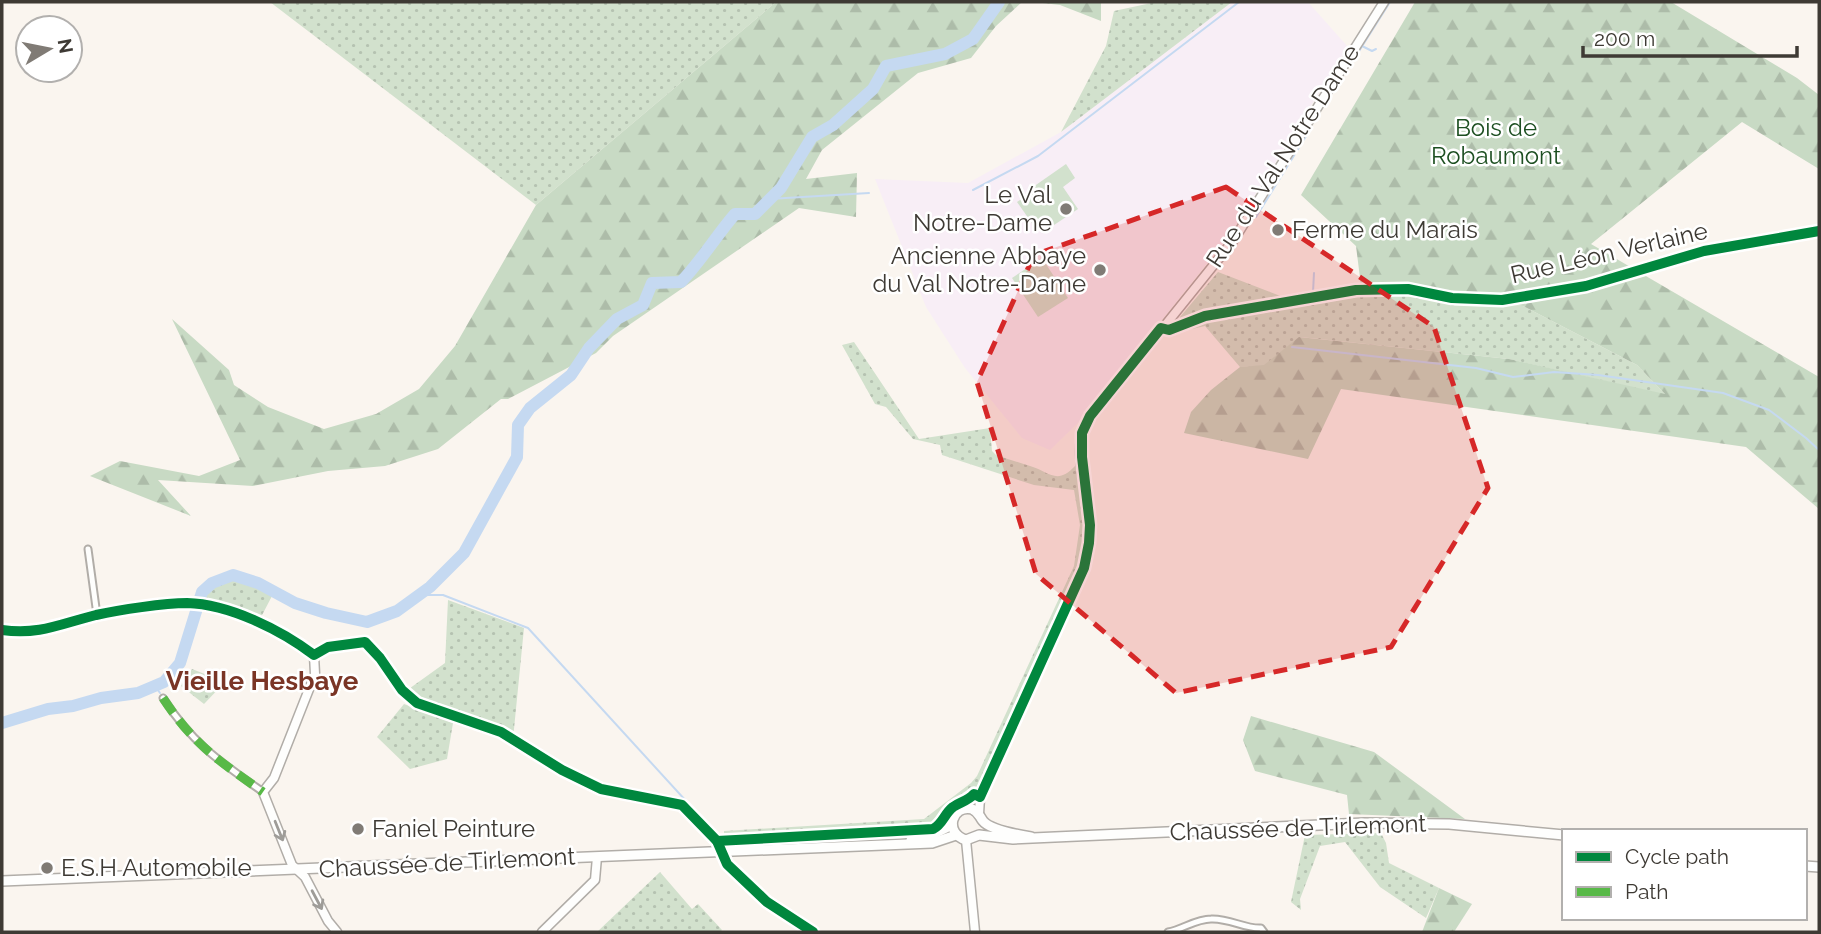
<svg xmlns="http://www.w3.org/2000/svg" width="1821" height="934" font-family="Raleway,sans-serif">
<defs>
<pattern id="grass-dots" width="8" height="8" patternUnits="userSpaceOnUse" patternTransform="scale(1.75)"><rect width="8" height="8" fill="#d2e1cd"/><path d="M2 2h.1M6 6h.1" fill="none" stroke="#b5c2b1" stroke-width="1.8" stroke-linecap="round"/></pattern>
<pattern id="forest-firs" width="22" height="20" patternUnits="userSpaceOnUse" patternTransform="scale(1.75)"><rect width="22" height="20" fill="#c8dac4"/><path d="M5 1l3.5 6h-7zM16 11l3.5 6h-7z" fill="#adbca9"/></pattern>
</defs>
<rect width="100%" height="100%" fill="#faf5ef"/>
<polygon fill="#f8eef6" points="1232,2 1308,2 1348,47 1229,236 1085,416 1050,450 1022,438 965,368 926,307 875,179 968,183 1061,132"/>
<g fill="url(#grass-dots)">
<polygon points="270,2 776,2 536,205"/>
<polygon points="1156,2 1232,2 1061,132 1106,46 1114,11"/>
<polygon points="1218,272 1283,297 1361,286 1523,306 1637,365 1666,395 1509,359 1300,337 1264,366 1240,367 1205,326 1192,329 1193,318 1181,320 1180,317"/>
<path d="M854 342 919 439 990 428 992 451 996 455C1007 459 1018 462 1030 466 1050 472 1057 486 1076 465L1084 522 1082 561 977 793 972 792 967 800 954 805 937 825 912 829 724 838V831L924 819 971 783 977 776 1074 566 1080 525 1074 490 1034 485 942 455 940 445 913 439 886 407 875 404 842 345Z"/>
<polygon points="234,580 259,588 272,596 260,619 244,611 203,600 214,586"/>
<polygon points="448,600 524,628 513,739 499,730 414,699 406,691 445,663"/>
<polygon points="192,669 225,682 204,704 181,686"/>
<polygon points="404,704 453,723 447,759 410,769 377,737"/>
<polygon points="1381,833 1386,843 1389,863 1439,888 1426,918 1380,887 1345,842 1320,846 1300,899 1301,910 1291,902 1305,835"/>
<polygon points="660,872 692,909 698,904 722,930 720,932 597,932"/>
</g>
<g fill="url(#forest-firs)">
<polygon points="776,2 1022,2 996,26 971,58 918,73 822,150 806,179 857,173 856,217 799,208 613,336 596,353 508,399 501,399 438,449 385,466 328,471 253,486 158,480 191,516 90,476 120,461 199,476 240,460 172,319 229,370 234,385 268,407 324,429 376,414 419,389 455,346 536,205"/>
<polygon points="1034,2 1101,2 1101,21 1060,5"/>
<polygon points="1415,2 1671,2 1797,78 1819,95 1819,169 1742,122 1591,244 1819,377 1819,509 1746,447 1341,389 1308,459 1184,433 1191,412 1211,390 1240,367 1264,365 1299,337 1509,359 1665,394 1637,365 1523,306 1361,286 1356,246 1301,195"/>
<polygon points="1251,716 1374,752 1465,819 1349,814 1347,795 1255,771 1243,740"/>
<polygon points="1439,888 1472,904 1454,932 1422,932"/>
</g>
<g fill="#d2e1cd">
<polygon points="1066,164 1075,178 1063,187 1078,209 1054,225 1048,216 1034,226 1017,202 1029,194 1033,187"/>
<polygon points="1042,258 1068,298 1038,317 1012,278"/>
</g>
<g fill="none" stroke-linecap="round" stroke-linejoin="round">
<g stroke="#c5d9f1" stroke-width="2">
<polyline points="1362,46 1372,51 1376,49"/>
<polyline points="1354,59 1390,2"/>
<polyline points="973,190 1038,156 1239,2"/>
<polyline points="769,199 869,193"/>
<polyline points="1256,217 1311,128"/>
<polyline points="1313,292 1314,273"/>
<polyline points="1292,347 1476,368 1513,377 1554,372 1598,375 1723,393 1769,410 1806,438 1819,450"/>
<polyline points="419,595 443,595 528,628 719,837"/>
<polyline points="155,686 160,693"/>
</g>
<path stroke="#c5d9f1" stroke-width="12" d="M2 723 48 709 73 706 101 698 138 693 164 682 180 663 202 592 212 583 233 575 258 583 295 603 326 613 367 622 397 611 430 587 464 553 517 457 518 425 530 408 571 375 589 348 617 319 643 305 652 283 681 282C701 261 716 236 735 214H755L781 188 812 137 833 125 873 89 886 66 945 54 973 39 999 2"/>
<defs>
<g id="street">
<polyline points="88,549 97,615"/>
<polyline points="314,655 328,647 365,642 380,658"/>
<path d="M163 698C193 744 219 761 263 792"/>
<path d="M722 851C735 884 783 914 813 932"/>
<path d="M1168 932C1183 929 1196 919 1211 919 1229 918 1245 929 1261 928L1264 932"/>
</g>
<g id="secondary">
<polyline points="1161,328 1169,330 1205,316 1356,290 1408,289 1452,298 1502,300 1586,286 1704,251 1819,231"/>
<path d="M2 630C40 635 60 624 96 615 119 610 164 603 187 603 229 604 281 630 314 655L315 674 274 778 263 792 292 865 305 877 328 921 337 932"/>
<path d="M979 814 980 797 1079 581C1085 564 1090 547 1090 528 1089 496 1073 457 1084 426L1233 241 1384 2"/>
<polyline points="966,840 975,932"/>
<polyline points="542,932 595,880 597,857"/>
</g>
<g id="primary">
<path d="M1031 837C1019 835 990 830 983 821 979 816 979 812 972 809 952 804 943 833 966 840L979 835 1013 839 1364 823 1449 824 1564 835"/>
<polyline points="911,840 930,836 952,825"/>
<polyline points="1805,866 1819,867"/>
<polyline points="2,881 932,843 956,835"/>
</g>
</defs>
<use href="#street" stroke="#b1ada8" stroke-width="9"/>
<use href="#secondary" stroke="#b1ada8" stroke-width="11"/>
<use href="#primary" stroke="#b1ada8" stroke-width="12"/>
<use href="#street" stroke="#fefefd" stroke-width="5"/>
<use href="#secondary" stroke="#fefefd" stroke-width="8"/>
<use href="#primary" stroke="#fefefd" stroke-width="9"/>
<path stroke="#58b947" stroke-width="9" stroke-dasharray="18 9" stroke-linecap="butt" d="M163 698C193 744 219 761 263 792"/>
<defs>
<g id="cycleway">
<path d="M2 630C40 635 60 624 96 615 119 610 164 603 187 603 229 604 281 630 314 655L328 647 365 642 380 658 402 690 417 703 501 732 562 770 601 789 682 805 717 841 727 864 767 902 813 932"/>
<path d="M717 841 933 829C943 824 944 814 953 807 960 802 968 801 974 794L980 797 1084 568 1089 543 1090 525 1082 457V433L1090 416 1161 328 1169 330 1205 316 1356 290 1408 289 1452 298 1502 300 1586 286 1704 251 1819 231"/>
</g>
</defs>
<use href="#cycleway" stroke="#fff" stroke-width="15"/>
<use href="#cycleway" stroke="#00873e" stroke-width="10"/>
</g>
<defs><path id="oneway-shaft" d="M-6 0H5M1.5-3L5.5 0L1.5 3" fill="none" stroke-width="1.6" stroke-linecap="round" stroke-linejoin="round" transform="scale(1.75)"/></defs>
<g stroke="#9e9c98">
<use href="#oneway-shaft" transform="translate(279 831) rotate(68)"/>
<use href="#oneway-shaft" transform="translate(317 900) rotate(62)"/>
</g>
<path fill="#d62828" fill-opacity="0.2" stroke="#d62828" stroke-width="5" stroke-dasharray="14 9" stroke-linejoin="round" d="M1226 187 1434 327 1488 488 1391 647 1176 693 1036 574 977 382 1034 255Z"/>
<g fill="#807b75" stroke="#fff" stroke-width="2.5">
<circle cx="1066" cy="209" r="7"/>
<circle cx="1278" cy="230" r="7"/>
<circle cx="1100" cy="270" r="7"/>
<circle cx="358" cy="829" r="7"/>
<circle cx="47" cy="868" r="7"/>
</g>
<g text-anchor="middle" stroke-width="5" stroke-linejoin="round" paint-order="stroke">
<g font-size="24" fill="#1d4f21" stroke="#fff">
<text x="1496" y="136">Bois de<tspan x="1496" dy="28">Robaumont</tspan></text>
</g>
<g font-size="24" fill="#3e3a34" stroke="#fff">
<text transform="translate(1283 156) rotate(-57)" y="8">Rue du Val Notre Dame</text>
<text transform="translate(1609 253) rotate(-13)" y="8">Rue Léon Verlaine</text>
<text transform="translate(1298 828) rotate(-2)" y="8">Chaussée de Tirlemont</text>
<text transform="translate(447 863) rotate(-3)" y="8">Chaussée de Tirlemont</text>
</g>
<g font-size="24" fill="#3e3a34" stroke="#fff" text-anchor="start">
<text x="1052" y="203" text-anchor="end">Le Val<tspan x="1052" dy="28">Notre-Dame</tspan></text>
<text x="1292" y="238">Ferme du Marais</text>
<text x="1086" y="264" text-anchor="end">Ancienne Abbaye<tspan x="1086" dy="28">du Val Notre-Dame</tspan></text>
<text x="372" y="837">Faniel Peinture</text>
<text x="61" y="876">E.S.H Automobile</text>
</g>
<g font-size="26" font-weight="bold" fill="#7a3526" stroke="#fff">
<text x="262" y="690">Vieille Hesbaye</text>
</g>
</g>
<rect width="1821" height="934" fill="none" stroke="#3e3a34" stroke-width="7"/>
<rect x="1562" y="829" width="245" height="91" fill="#ffffff" stroke="#b2b0ae" stroke-width="2"/>
<rect x="1576" y="852" width="35" height="10" fill="#00873e" stroke="#b2b0ae" stroke-width="2"/>
<text x="1625" y="864" font-size="21" fill="#3e3a34">Cycle path</text>
<rect x="1576" y="887" width="35" height="10" fill="#58b947" stroke="#b2b0ae" stroke-width="2"/>
<text x="1625" y="899" font-size="21" fill="#3e3a34">Path</text>
<g transform="translate(49 49) rotate(80)"><circle r="33" fill="#ffffff" stroke="#b2b0ae" stroke-width="2"/>
<path d="M0-5L12 26L0 18L-12 26Z" fill="#807b75"/>
<text y="-10" font-size="19" font-weight="bold" text-anchor="middle" fill="#3e3a34">N</text>
</g>
<path d="M1583 46v10h214v-10" fill="none" stroke="#3e3a34" stroke-width="3.5"/>
<text x="1594" y="46" font-size="21" fill="#3e3a34" stroke="#ffffff" stroke-width="5" paint-order="stroke">200 m</text>
</svg>
